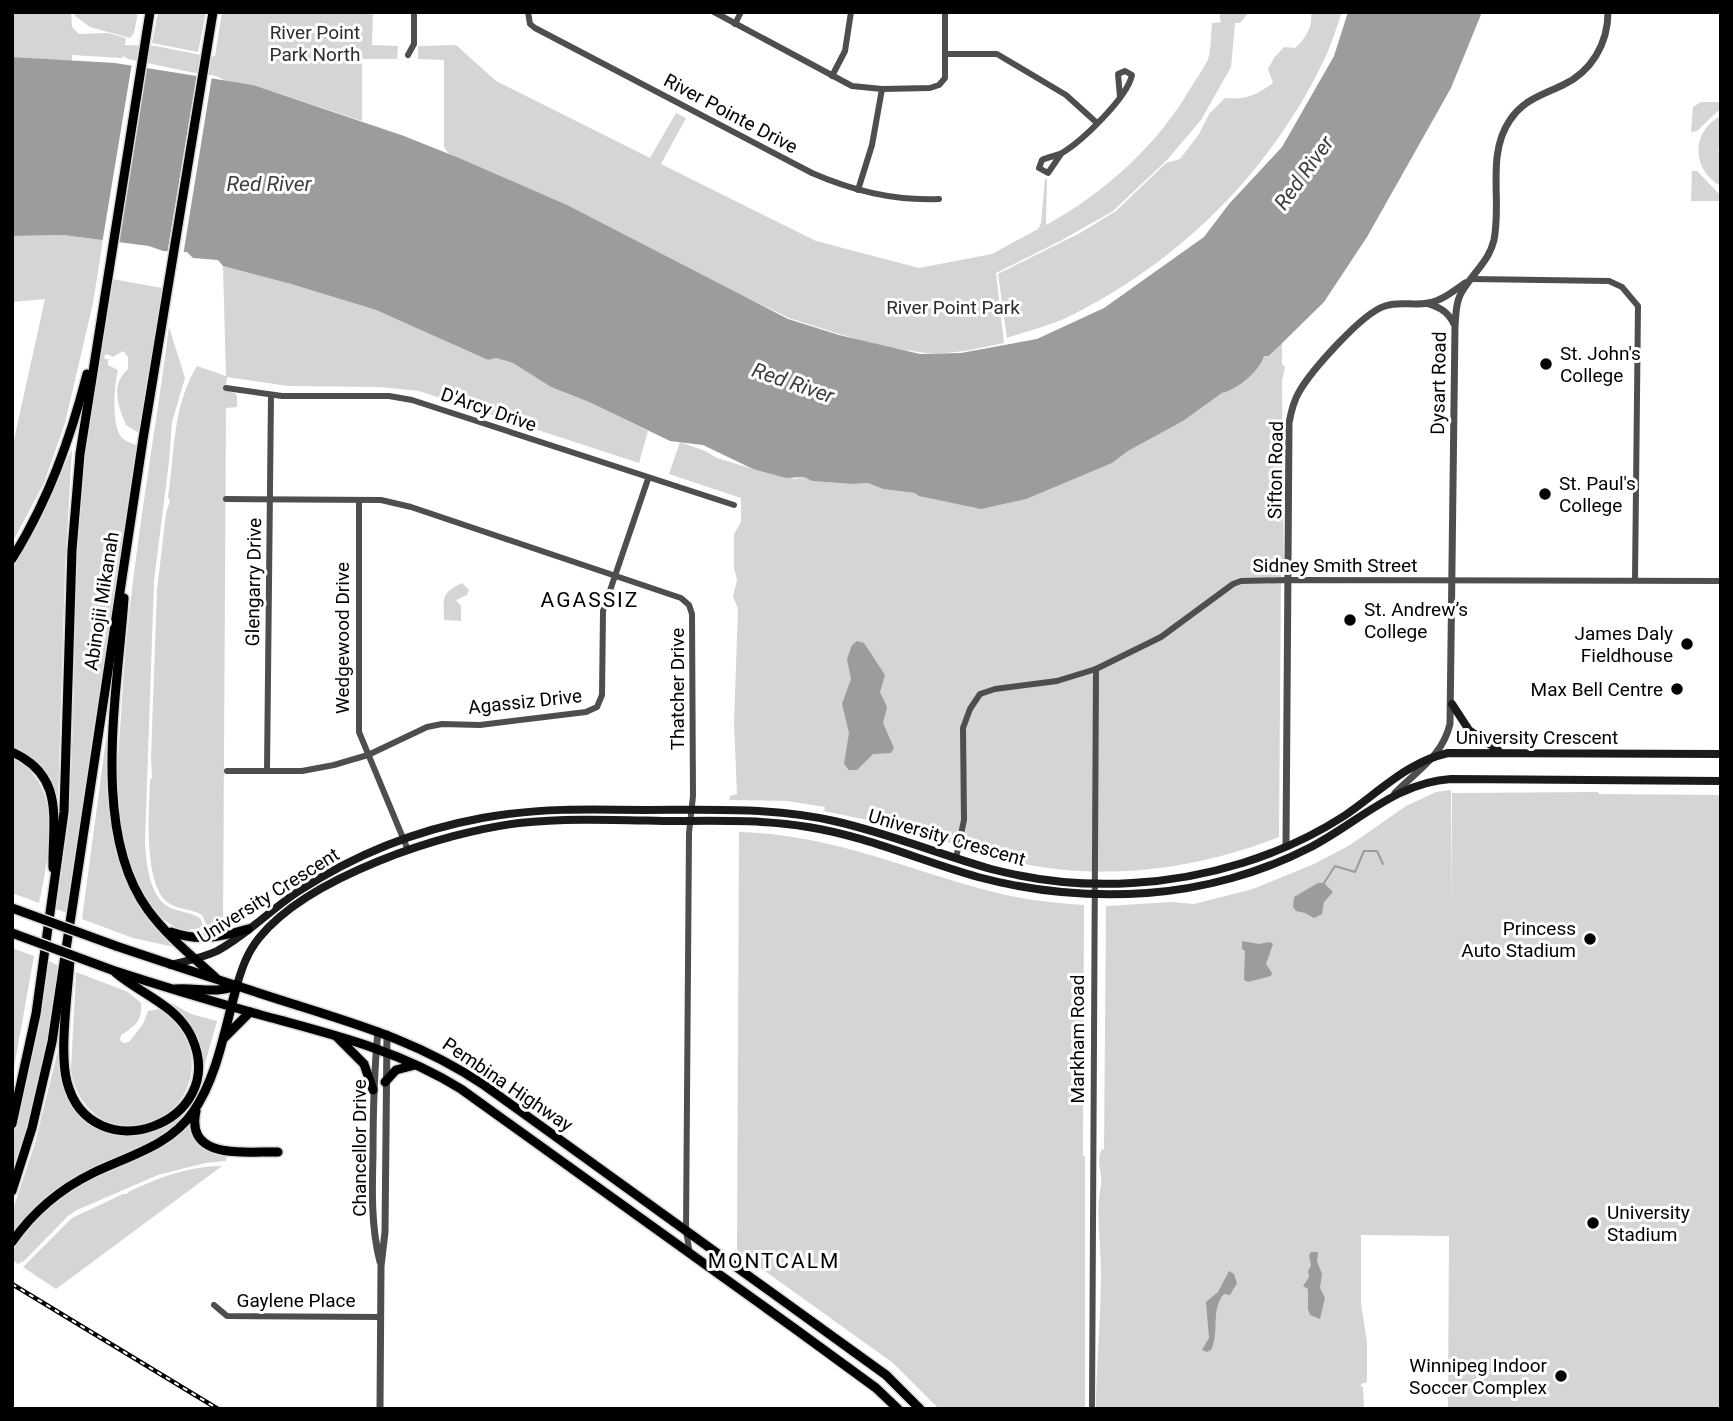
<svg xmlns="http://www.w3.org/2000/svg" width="1733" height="1421" font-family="Roboto,sans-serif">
<rect width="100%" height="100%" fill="#fff"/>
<g fill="#d5d5d5">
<polygon points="12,12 71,12 72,27 79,34 108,33 126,38 125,45 156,46 211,57 215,56 222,12 373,12 372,45 398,46 397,59 362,59 362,121 253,85 228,82 216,76 190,72 128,59 123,56 122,58 72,55 72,61 12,57"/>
<polygon points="75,12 138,12 134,33 130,38 90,27 75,16"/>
<polygon points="158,12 206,12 198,52 152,43"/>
<path d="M1220 12H1249L1240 23H1235L1231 67 1201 120 1167 160 1113 211 1062 240 996 273 1004 343C976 349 947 356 919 352 876 347 830 331 789 318L449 154 444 147V60L418 59V46L456 45 496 81 650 158 676 113 686 118 661 164 816 241 919 268 992 254 1038 229 1041 223 1045 179H1047L1046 225C1106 192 1159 144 1193 84 1198 76 1206 66 1209 56 1211 46 1211 34 1212 23L1223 22 1220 21Z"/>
<path d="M1311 12H1342C1336 29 1331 46 1323 62 1269 174 1179 262 1068 317 1049 326 1027 331 1007 338L998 274 1080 233 1116 211 1166 163 1180 159 1199 134 1209 114 1225 98C1246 100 1256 95 1273 83L1268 69 1274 58 1284 47 1295 48C1306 38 1313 27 1311 12Z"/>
<polygon points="1701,102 1721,102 1721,108 1697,131 1691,132 1693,107"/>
<path d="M1721 116V147L1718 151 1721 156V186C1692 171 1690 131 1721 116Z"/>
<polygon points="1692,171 1697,171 1721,196 1721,201 1691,201"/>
<polygon points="63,235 103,240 93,303 65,423 44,483 12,543 12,449 45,299 12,302 12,236"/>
<path d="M223 266 291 284 376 310 488 360 496 358 513 363 551 387 589 402 648 431 639 463 419 391 380 387 288 386 227 377 225 391 235 393 237 396V407L226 408 223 928 210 932 202 915C191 908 177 910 167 902 143 882 149 809 150 780L152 778 151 757 157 590 166 513 170 501 168 497C175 452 172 407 197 366L226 376Z"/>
<path d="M112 279 162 288 140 429 137 432 126 425C118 406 110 385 128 369V357L123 351 113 357 107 354 104 356 105 359 113 360H108V365L118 370C114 385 111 426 122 438 126 442 133 443 137 446L67 913 56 909C61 876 66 843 69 809 76 705 73 600 80 495 86 423 101 351 112 279Z"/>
<path d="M169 327 185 378 172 422 169 462 154 581 145 841C146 861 149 897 169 907 179 912 190 912 200 918L206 932H195V929H190L189 932C140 920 123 855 119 812 115 775 120 737 122 700 129 575 153 451 169 327Z"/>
<path d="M1282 342V364L1285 367 1282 381 1284 571H1281L1279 837C1189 872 1093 883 999 858 973 852 948 842 922 834L915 835 872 821 824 811 825 807 787 801 729 800 730 796 737 794 734 723 738 609 733 596 737 580 734 568V534L741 522V498L669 474 680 442 705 451 717 458 753 469 795 479 804 477 812 481 853 484 868 483 883 489 915 493 947 502 967 504 973 508 1112 463 1128 451 1183 421 1222 393C1237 390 1260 371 1264 356H1270Z"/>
<polygon points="72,449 65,568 58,802 51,785 12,748 12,568 38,523"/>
<path d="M462 583 469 590 467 595 456 600 461 606V621L444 620C444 597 440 594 462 583Z"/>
<polygon points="108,724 111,724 109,795 116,849 124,875 139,903 174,947 133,938 82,919"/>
<path d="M12 757C66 787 49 853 39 903L12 893Z"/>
<path d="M1451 790V913L1452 793 1598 792 1599 794 1721 795V1409H1448L1449 1236 1361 1235V1303L1367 1342V1382L1361 1384V1387L1363 1386 1364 1409H1096C1096 1363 1101 1318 1101 1272 1101 1242 1095 1215 1101 1185 1103 1172 1095 1162 1102 1149L1104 1150 1106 906 1172 902 1194 904 1253 889 1314 864 1350 845 1406 806 1436 792Z"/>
<path d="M739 832C833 834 906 870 994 892 1024 900 1054 903 1084 905L1083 1156H1085V1409H939L893 1363 737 1251Z"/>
<polygon points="12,948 34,956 12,1079"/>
<path d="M48 961 60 966C48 1038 34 1107 12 1177V1140L35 1045Z"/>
<path d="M76 972 128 992 141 1003C143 1021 134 1027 121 1035L120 1040 123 1043 129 1042 143 1024 148 1011 160 1009C236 1064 160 1161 96 1115 81 1103 73 1087 71 1069Z"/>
<polygon points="162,998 191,1014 217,1021 196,1096 189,1111 178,1123 157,1139 74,1179 12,1236 12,1212 35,1143 59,1046 61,1046 65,1086 76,1108 108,1131 120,1134 142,1135 164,1127 179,1117 192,1100 200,1058 195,1036"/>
<path d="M192 1122 209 1150 227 1154 226 1161 205 1163 158 1175 77 1210 68 1216 24 1261 18 1264 12 1260C12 1248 19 1242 26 1232 65 1182 124 1160 180 1133Z"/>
<path d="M222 1166H244H222L56 1289 23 1267 72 1218 123 1194H127L128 1192C158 1178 189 1166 222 1166Z"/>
</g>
<g fill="#9c9c9c">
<path d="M1348 12H1482L1451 88 1367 237 1324 302 1269 356H1264C1260 371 1237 390 1222 393L1183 421 1128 451 1112 463 1026 499 981 509 919 496 915 493 883 489 868 483 853 484 812 481 804 477 786 478 753 469 703 445 670 441 589 402 551 387 513 363 496 358 488 360 376 310 291 284 223 266 218 260 193 258 187 252 163 251 149 246 63 235 12 236V57L115 63 253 85 404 136 459 158 567 205 788 319 839 335 920 354 961 353 1037 339 1104 308 1204 237 1229 204 1282 147 1334 56Z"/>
<polygon points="857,641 864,643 885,675 880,692 887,707 883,723 894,748 891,753 873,754 857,770 849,770 844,764 849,733 842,704 851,679 847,659 852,645"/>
<polygon points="1318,883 1324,883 1333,892 1324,902 1322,914 1314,918 1305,913 1296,911 1293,907 1294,897"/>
<polygon points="1242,941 1259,944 1270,942 1273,944 1266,964 1272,973 1271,976 1248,982 1244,980 1245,951 1242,949"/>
<polygon points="1311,1252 1318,1252 1317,1261 1322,1274 1320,1288 1325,1298 1320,1319 1310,1315 1308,1309 1308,1289 1303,1286 1309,1277 1308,1271 1311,1266 1309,1255"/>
<path d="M1229 1271 1234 1274 1237 1283 1230 1295 1224 1294C1210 1310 1220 1333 1211 1350L1207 1352 1202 1350 1209 1338 1206 1302 1218 1292Z"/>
</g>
<g fill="#fff">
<polygon points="132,63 146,65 117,246 102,244"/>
<polygon points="197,74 212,76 183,256 167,255"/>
</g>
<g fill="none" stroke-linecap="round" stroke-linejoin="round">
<polyline stroke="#9c9c9c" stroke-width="2" points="1324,883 1335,866 1355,872 1364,851 1377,851 1383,864"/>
<defs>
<g id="primary">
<path d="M12 559C48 501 70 440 87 374"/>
<path d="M124 598C118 690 90 831 148 910 167 936 193 957 216 978"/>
<path d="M12 752C66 776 52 821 53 868"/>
<path d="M171 932C199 942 220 937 248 929"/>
<path d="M116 946C175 966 234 985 293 1004 363 1026 421 1043 484 1085L886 1375 920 1409"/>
<path d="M70 959C68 992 59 1052 67 1082 91 1173 230 1124 192 1038 178 1006 141 994 116 973"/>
<path d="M112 970C161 986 211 1001 261 1015 331 1034 399 1050 461 1089L798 1331 876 1388 898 1409"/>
<path d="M175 989C197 987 216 995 237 985"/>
<polyline points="337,1037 364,1064 373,1090"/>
<polyline points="224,1038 250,1012"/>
<polyline points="385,1082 396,1070 415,1065"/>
<path d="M196 1111C185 1161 247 1151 278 1152"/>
<polyline points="12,1124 36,1014 64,812 72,550 80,454 150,12"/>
<polyline points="12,1191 32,1128 52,1042 143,439 213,12"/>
<path d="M12 1242C33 1212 60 1189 93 1173 128 1156 170 1146 193 1112 218 1076 225 1027 237 985"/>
</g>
</defs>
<use href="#primary" stroke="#dbdbdb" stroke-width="12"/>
<g stroke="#4e4e4e" stroke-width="6">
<path d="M528 12 530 24 535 28 812 173C853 191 894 201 939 199"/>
<polyline points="714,12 852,86 882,89 930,88 939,85 945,78 945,12"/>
<polyline points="735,24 741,12"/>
<polyline points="945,54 997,54 1066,95 1097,123"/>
<polyline points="408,55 414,44 414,12"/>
<polyline points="832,76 845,51 851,12"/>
<path d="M1061 154 1048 173 1039 168 1042 160C1048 157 1056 156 1062 153 1082 141 1127 98 1132 75L1125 71 1118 74 1120 97"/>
<polyline points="858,190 872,145 882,89"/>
<polyline points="1471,279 1609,281 1622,287 1638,306 1635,580"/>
<polyline points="226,388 282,396 389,396 412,400 734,505"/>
<polyline points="226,499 381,500 411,507 681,598 689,605 692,614 693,796 689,833 686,1231 690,1254"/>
<polyline points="359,500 359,732 408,850"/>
<polyline points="227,771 302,771 334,765 368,755 427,727 442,724 480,725 586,712 597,707 602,695 603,611 648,479"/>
<polyline points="267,771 271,395"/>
<polyline points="956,858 964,820 963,728 970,709 980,694 995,689 1057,681 1096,669 1161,637 1233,584 1241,581 1289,580 1721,581"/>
<polyline points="214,1305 227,1316 380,1317"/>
<polyline points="1092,1409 1096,669"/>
</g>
<g stroke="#4e4e4e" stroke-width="7">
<path d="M1429 304C1441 308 1448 312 1454 324"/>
<path d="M1395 793C1417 770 1442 757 1450 724L1455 326C1456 313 1456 300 1463 290 1474 272 1489 261 1494 240 1502 200 1486 155 1510 120 1523 100 1542 95 1563 85 1591 72 1608 44 1608 12"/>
<path d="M1286 846 1289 423C1291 412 1293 402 1299 392 1311 371 1362 313 1385 306 1399 301 1413 306 1428 303 1441 301 1454 291 1465 283"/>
<path d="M378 1031C374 1072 373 1113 373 1154 372 1190 371 1227 380 1262"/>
<polyline points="380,1409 381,1266 385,1232 387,1034"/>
</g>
<g stroke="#1b1b1b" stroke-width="8">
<polyline points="1452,704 1469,730 1498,750"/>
<path d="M171 965C186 961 202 958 217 951 247 935 271 909 299 891 354 855 417 830 482 818 536 808 590 809 644 810 708 810 772 807 834 821 888 833 938 854 991 869 1037 881 1085 886 1132 883 1206 879 1282 856 1344 816 1378 793 1407 762 1448 753L1721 754"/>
<path d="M237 985C242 968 247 953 259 938 308 877 443 832 519 823 566 818 616 820 663 821 712 821 760 819 808 827 866 836 921 861 978 877 1034 892 1090 897 1147 893 1203 889 1261 873 1311 847 1357 823 1397 782 1451 779L1721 781"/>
</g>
<use href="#primary" stroke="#000" stroke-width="9"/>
<defs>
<polyline id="rail" points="12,1284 218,1409"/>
</defs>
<use href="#rail" stroke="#000" stroke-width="4.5"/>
<use href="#rail" stroke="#fff" stroke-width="2" stroke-dasharray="5" stroke-linecap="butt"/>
<defs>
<g id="primary-bridge">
<polyline points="12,908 116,946"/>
<polyline points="12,933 112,970"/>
</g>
</defs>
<use href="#primary-bridge" stroke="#dbdbdb" stroke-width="12" stroke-linecap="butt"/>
<use href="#primary-bridge" stroke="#000" stroke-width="9"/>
</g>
<g fill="#000" stroke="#fff" stroke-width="2.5">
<circle cx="1546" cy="364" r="7"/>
<circle cx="1545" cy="494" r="7"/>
<circle cx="1350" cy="620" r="7"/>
<circle cx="1687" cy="644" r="7"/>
<circle cx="1677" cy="689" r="7"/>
<circle cx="1590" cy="939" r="7"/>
<circle cx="1593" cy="1223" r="7"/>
<circle cx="1561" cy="1376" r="7"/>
</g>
<g text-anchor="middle" stroke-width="6" stroke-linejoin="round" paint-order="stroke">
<g font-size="19" fill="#2c2c2c" stroke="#fff">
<text x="315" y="39">River Point<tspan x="315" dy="22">Park North</tspan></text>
<text x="953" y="314">River Point Park</text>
</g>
<g font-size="19" fill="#000" stroke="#fff">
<text transform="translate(731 113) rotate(28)" y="7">River Pointe Drive</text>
<text transform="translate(1438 383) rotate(-89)" y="7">Dysart Road</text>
<text transform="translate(489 409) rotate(19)" y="7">D'Arcy Drive</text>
<text transform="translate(1275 470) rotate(-89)" y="7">Sifton Road</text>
<text x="1335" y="572">Sidney Smith Street</text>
<text transform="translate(253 582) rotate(-89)" y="7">Glengarry Drive</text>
<text transform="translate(101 601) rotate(-81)" y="7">Abinojii Mikanah</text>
<text transform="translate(342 638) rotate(-90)" y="7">Wedgewood Drive</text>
<text transform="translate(677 689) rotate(-90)" y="7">Thatcher Drive</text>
<text transform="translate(525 701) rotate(-6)" y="7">Agassiz Drive</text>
<text x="1537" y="744">University Crescent</text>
<text transform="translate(947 837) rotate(16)" y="7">University Crescent</text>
<text transform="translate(268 895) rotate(-32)" y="7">University Crescent</text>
<text transform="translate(1077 1039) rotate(-90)" y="7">Markham Road</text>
<text transform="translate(508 1084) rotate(34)" y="7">Pembina Highway</text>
<text transform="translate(359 1148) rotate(-90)" y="7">Chancellor Drive</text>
<text x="296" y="1307">Gaylene Place</text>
</g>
<g font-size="19" fill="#000" stroke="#fff" text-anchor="start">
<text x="1560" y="360">St. John's<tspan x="1560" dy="22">College</tspan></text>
<text x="1559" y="490">St. Paul's<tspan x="1559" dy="22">College</tspan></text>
<text x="1364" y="616">St. Andrew’s<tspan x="1364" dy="22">College</tspan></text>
<text x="1673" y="640" text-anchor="end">James Daly<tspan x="1673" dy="22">Fieldhouse</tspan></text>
<text x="1663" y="696" text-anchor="end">Max Bell Centre</text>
<text x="1576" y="935" text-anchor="end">Princess<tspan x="1576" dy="22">Auto Stadium</tspan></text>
<text x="1607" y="1219">University<tspan x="1607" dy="22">Stadium</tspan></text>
<text x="1547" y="1372" text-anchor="end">Winnipeg Indoor<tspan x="1547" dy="22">Soccer Complex</tspan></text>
</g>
<g font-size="21" font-style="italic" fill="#3d3d3d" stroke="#fff">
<text transform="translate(1304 173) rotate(-54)" y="7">Red River</text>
<text x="269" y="191">Red River</text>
<text transform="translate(793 383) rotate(19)" y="7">Red River</text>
</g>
<g font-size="21" letter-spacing="2" fill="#000" stroke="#fff">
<text x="590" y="607">AGASSIZ</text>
<text x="774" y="1268">MONTCALM</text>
</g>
</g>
<rect width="1733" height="1421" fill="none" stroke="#000000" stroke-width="28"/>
</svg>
